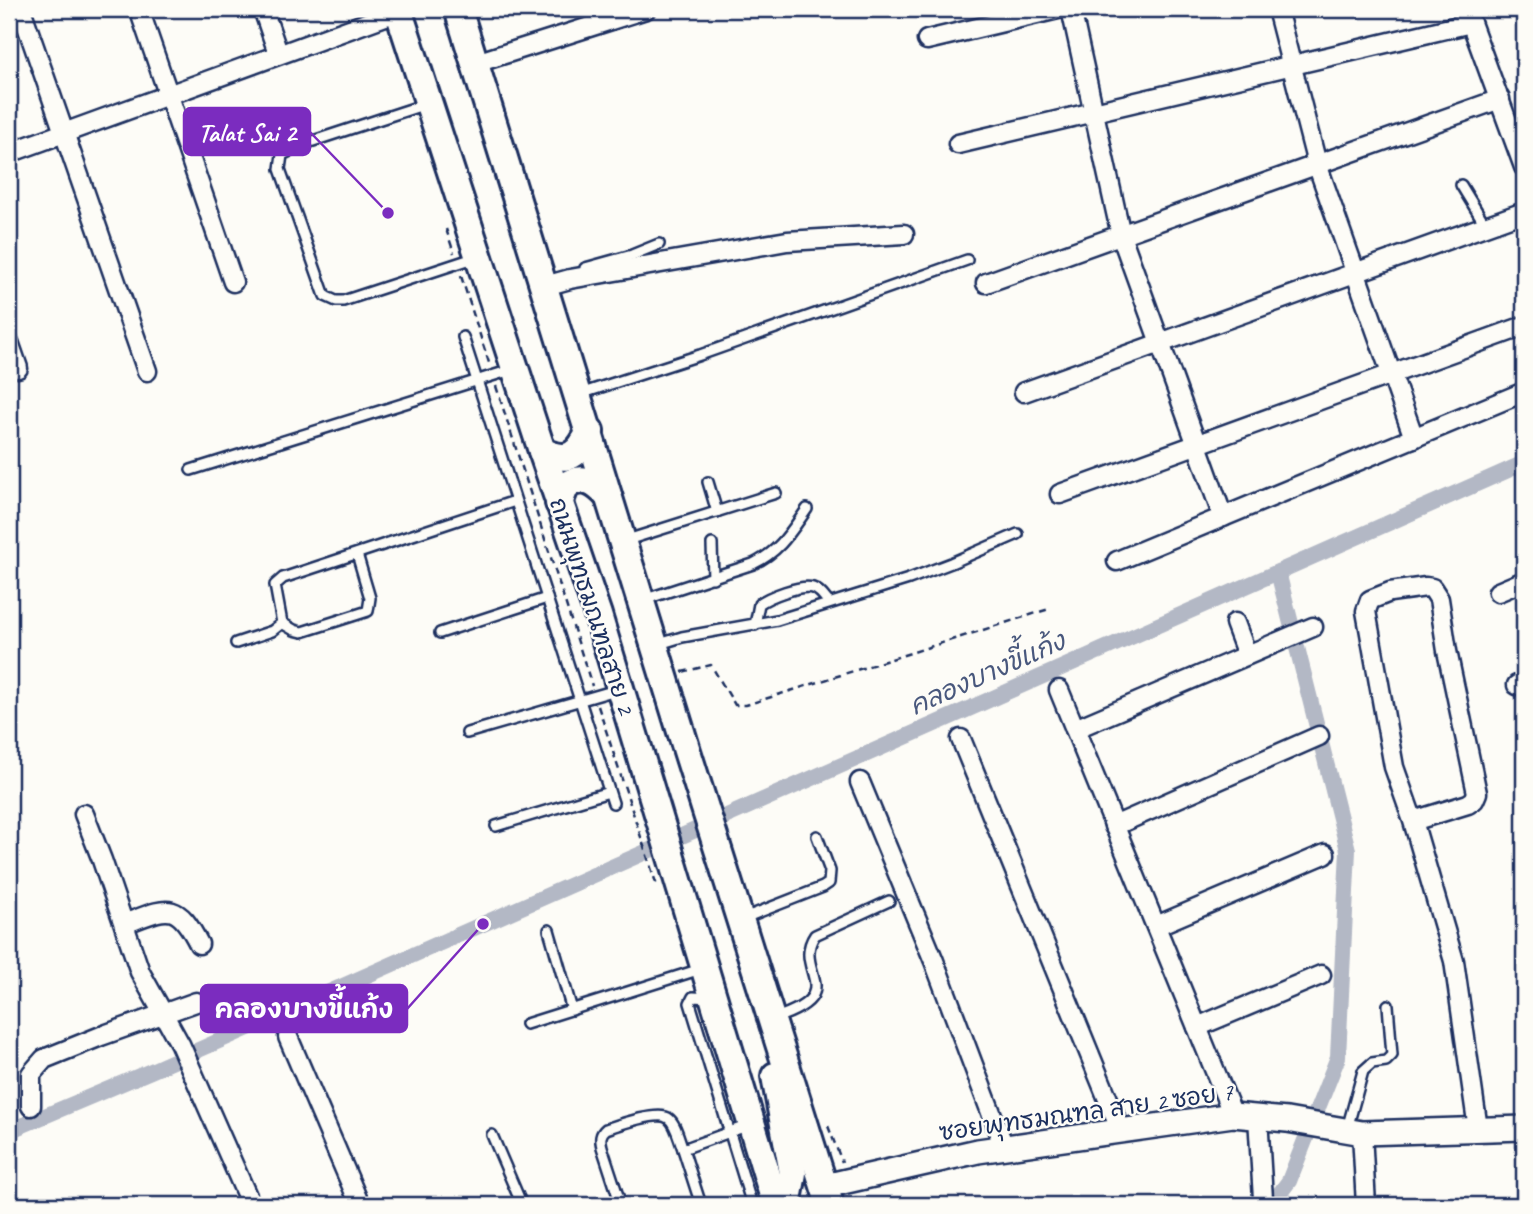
<svg xmlns="http://www.w3.org/2000/svg" width="1533" height="1214" font-family="Caveat,'Playpen Sans Thai',sans-serif">
<rect width="100%" height="100%" fill="#fdfcf7"/>
<filter id="ink" filterUnits="userSpaceOnUse"><feTurbulence type="fractalNoise" baseFrequency=".0143" numOctaves="2"/><feDisplacementMap in="SourceGraphic" scale="14" xChannelSelector="R" yChannelSelector="G"/><feConvolveMatrix kernelMatrix="1 2 1 2 8 2 1 2 1" color-interpolation-filters="sRGB"/></filter>
<g filter="url(#ink)">
<g fill="none" stroke-linecap="round" stroke-linejoin="round">
<g stroke="#b3b8c5" stroke-width="16">
<polyline points="9,1131 151,1071 1524,463"/>
<polyline points="1271,1205 1289,1181 1338,1057 1348,850 1278,572"/>
</g>
<defs>
<g id="service">
<polyline points="426,104 307,143 282,155 280,169 325,296 336,301 343,301 477,257"/>
<polyline points="1461,185 1486,226"/>
<polyline points="585,268 632,255 659,244"/>
<polyline points="463,337 613,803"/>
<polyline points="580,394 700,355 967,260"/>
<polyline points="191,470 514,369"/>
<polyline points="708,482 717,512"/>
<polyline points="624,541 776,493"/>
<polyline points="712,544 713,578"/>
<path d="M643 600 753 564C780 551 790 533 807 509"/>
<polyline points="282,623 294,630 302,632 368,611 370,598 357,554"/>
<path d="M755 625 759 604C768 597 801 584 813 588 820 590 825 598 829 603"/>
<polyline points="440,633 547,598"/>
<polyline points="236,643 272,631 282,623 275,585 283,578 515,501"/>
<polyline points="656,645 682,637 777,620 909,579 951,563 1018,534"/>
<polyline points="467,733 616,690"/>
<polyline points="496,826 609,792"/>
<polyline points="744,918 823,887 829,883 830,871 817,836"/>
<polyline points="549,930 572,1010"/>
<polyline points="710,998 693,997 690,1003 752,1205"/>
<path d="M775 1018C851 993 791 970 815 935L889 901"/>
<polyline points="526,1024 704,968"/>
<polyline points="1347,1129 1363,1071 1372,1063 1386,1061 1392,1055 1388,1005"/>
<polyline points="492,1135 522,1205"/>
<polyline points="683,1149 701,1205"/>
<path d="M621 1205 602 1147C600 1139 600 1134 606 1129 618 1125 658 1111 668 1118 676 1123 679 1140 683 1149L749 1125"/>
</g>
<g id="minor">
<polyline points="21,9 147,371"/>
<polyline points="139,9 233,282"/>
<polyline points="263,9 278,53"/>
<polyline points="1071,9 1121,235 1223,517"/>
<polyline points="1277,9 1317,164 1414,438"/>
<polyline points="1466,9 1524,167"/>
<polyline points="927,40 1058,9"/>
<polyline points="476,63 646,9"/>
<polyline points="958,144 1471,23"/>
<polyline points="9,153 399,11"/>
<polyline points="986,283 1500,99"/>
<polyline points="545,286 570,279 787,241 904,234"/>
<polyline points="9,342 18,368"/>
<polyline points="1024,392 1524,212"/>
<polyline points="1060,494 1524,326"/>
<polyline points="1117,561 1524,392"/>
<polyline points="1498,592 1524,581"/>
<polyline points="1235,623 1247,655"/>
<polyline points="1517,685 1524,682"/>
<polyline points="1059,690 1233,1115"/>
<polyline points="1075,729 1313,627"/>
<polyline points="961,739 1121,1131"/>
<polyline points="860,782 934,961 1004,1147"/>
<polyline points="84,814 102,860 140,972 180,1044 251,1205"/>
<polyline points="1413,821 1468,804 1474,800 1477,793 1447,651 1439,599 1432,588 1426,587 1390,592 1370,600 1366,611 1394,767 1413,821 1454,961 1478,1129"/>
<polyline points="1114,826 1319,736"/>
<path d="M124 924C167 908 176 899 199 944"/>
<polyline points="1156,926 1325,854"/>
<polyline points="1197,1027 1321,975"/>
<polyline points="288,1037 360,1205"/>
<polyline points="31,1106 31,1074 44,1059 101,1036 196,1002"/>
<polyline points="1258,1117 1263,1199"/>
<polyline points="1362,1133 1366,1205"/>
</g>
<polyline id="tertiary" points="825,1186 978,1151 1233,1115 1287,1120 1362,1133 1524,1128"/>
<g id="secondary">
<polyline points="398,9 542,451 598,615 776,1205"/>
<polyline points="458,9 687,751 830,1205"/>
<path d="M542 451C569 464 578 455 590 431"/>
<path d="M559 503 566 485C584 475 595 482 608 496"/>
<polyline points="775,1076 793,1173 787,1205"/>
</g>
</defs>
<use href="#service" stroke="#1b2f5e" stroke-width="14"/>
<use href="#minor" stroke="#1b2f5e" stroke-width="23"/>
<use href="#tertiary" stroke="#1b2f5e" stroke-width="28"/>
<use href="#secondary" stroke="#1b2f5e" stroke-width="32"/>
<g stroke="#1b2f5e" stroke-width="2.5" stroke-dasharray="7 5" stroke-linecap="butt">
<polyline points="446,229 454,253"/>
<polyline points="461,276 490,366"/>
<polyline points="496,386 592,686"/>
<polyline points="682,672 711,665 735,705 746,705 1049,609"/>
<polyline points="598,706 657,886"/>
<polyline points="828,1126 842,1162"/>
<polyline points="855,1198 858,1205"/>
</g>
<use href="#service" stroke="#fdfcf7" stroke-width="9"/>
<use href="#minor" stroke="#fdfcf7" stroke-width="18"/>
<use href="#tertiary" stroke="#fdfcf7" stroke-width="23"/>
<use href="#secondary" stroke="#fdfcf7" stroke-width="26"/>
</g>
</g>
<g text-anchor="middle" stroke-width="5" stroke-linejoin="round" paint-order="stroke">
<g font-size="24" fill="#1b2f5e" stroke="#fdfcf7">
<text transform="translate(592 606) rotate(72)" y="8">ถนนพุทธมณฑลสาย 2</text>
<text transform="translate(1086 1112) rotate(-8)" y="8">ซอยพุทธมณฑล สาย 2 ซอย 7</text>
</g>
<g font-size="26" font-style="italic" fill="#49587d" stroke="#fdfcf7">
<text transform="translate(987 673) rotate(-24)" y="9">คลองบางขี้แก้ง</text>
</g>
</g>
<path fill="none" stroke="#7b2cbf" stroke-width="2.5" d="M388 213L310 132M483 924L407 1009"/>
<g fill="#7b2cbf" stroke="#fdfcf7" stroke-width="2.5">
<circle cx="388" cy="213" r="7"/>
<circle cx="483" cy="924" r="7"/>
</g>
<g fill="#7b2cbf" stroke="#7b2cbf" stroke-width="2.5">
<rect x="184" y="108" width="126" height="47" rx="7"/>
<rect x="201" y="985" width="206" height="47" rx="7"/>
</g>
<g font-size="26" text-anchor="middle" font-weight="bold" fill="#fff">
<text x="247" y="141">Talat Sai 2</text>
<text x="304" y="1018">คลองบางขี้แก้ง</text>
</g>
<rect width="1533" height="1214" fill="none" stroke="#fdfcf7" stroke-width="35"/>
<rect x="18" y="18" width="1498" height="1179" fill="none" stroke="#1b2f5e" stroke-width="2.5" filter="url(#ink)"/>
</svg>
